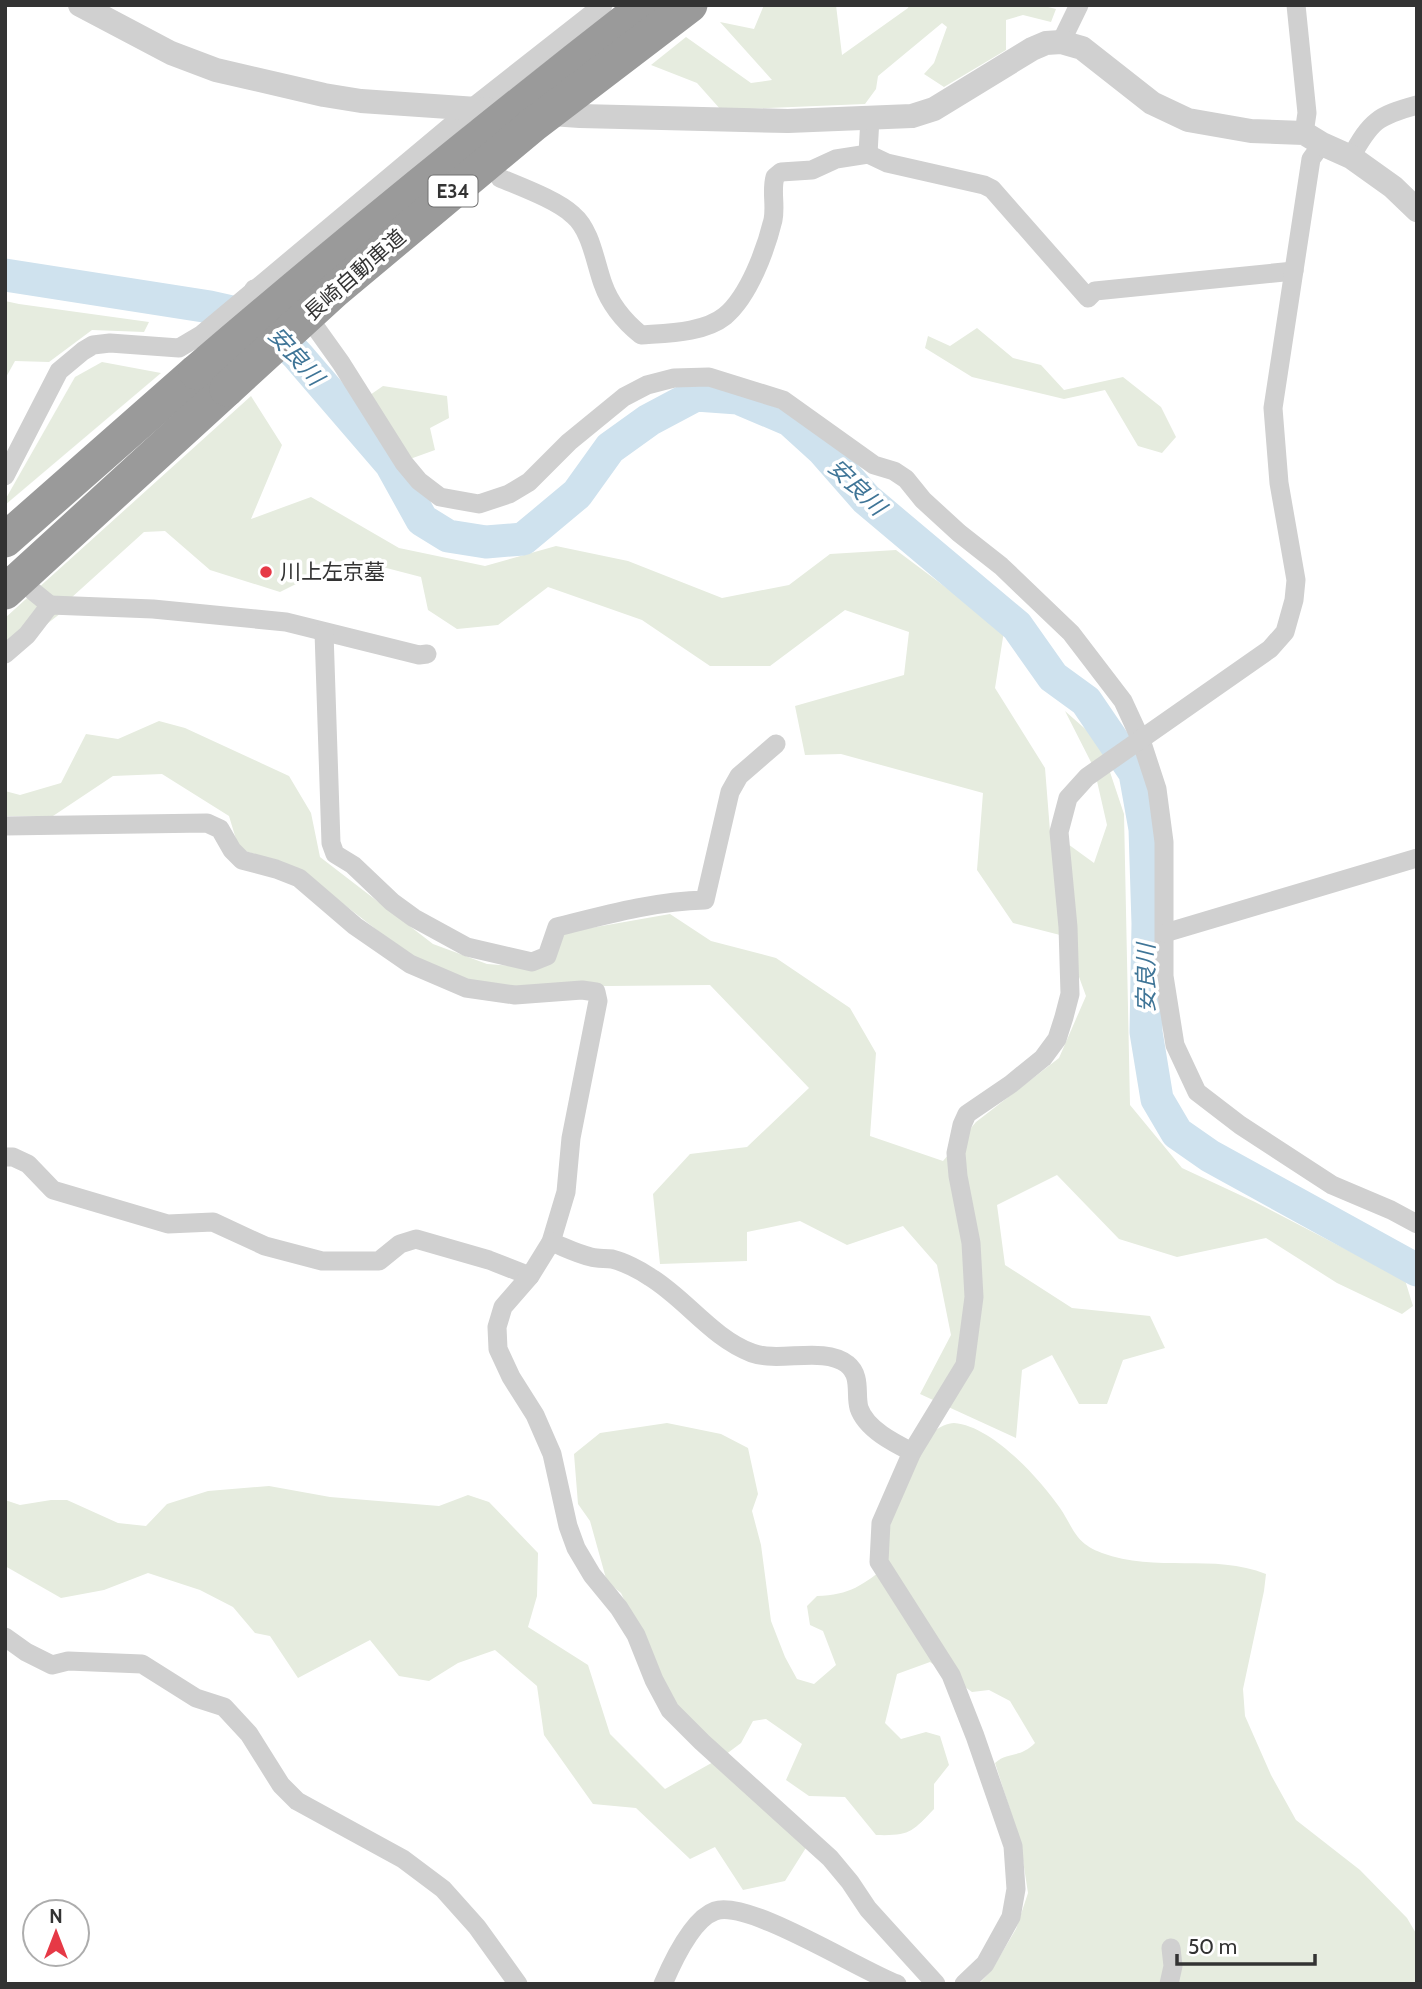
<svg xmlns="http://www.w3.org/2000/svg" width="1422" height="1989" font-family="Cabin,'Noto Sans JP',sans-serif">
<rect width="100%" height="100%" fill="#fff"/>
<g fill="#e6ecdf">
<polygon points="764,5 836,5 842,55 908,8 909,5 1040,5 1056,9 1051,22 1023,15 1006,20 1006,50 944,87 924,74 934,63 947,27 942,23 878,76 876,89 865,104 721,110 697,83 651,65 686,37 751,83 772,80 720,22 754,29"/>
<polygon points="5,301 19,304 149,322 144,332 92,330 49,362 15,361 5,379"/>
<polygon points="977,328 1013,358 1041,365 1064,390 1123,377 1161,407 1176,437 1162,453 1138,446 1105,390 1064,399 972,377 925,348 928,336 950,346"/>
<polygon points="102,362 161,373 5,505 5,500 75,377"/>
<polygon points="383,386 447,396 449,418 430,428 435,450 410,459 370,395"/>
<polygon points="251,396 282,445 251,519 311,497 399,548 485,566 556,546 628,561 722,598 789,585 830,554 896,550 1004,631 995,688 1045,768 1050,831 1094,863 1107,825 1094,768 1065,711 1100,742 1124,814 1130,1105 1182,1168 1255,1202 1405,1280 1413,1306 1402,1314 1337,1283 1266,1238 1177,1257 1119,1239 1057,1175 997,1205 1005,1265 1072,1308 1150,1316 1165,1348 1123,1360 1107,1404 1079,1404 1052,1355 1022,1370 1016,1438 920,1394 951,1335 937,1265 903,1226 847,1245 800,1221 747,1232 747,1261 660,1264 653,1194 690,1154 747,1147 809,1088 710,985 510,987 465,981 413,958 297,868 239,849 229,816 162,774 113,776 53,816 5,816 5,791 20,795 61,783 86,734 118,739 159,721 185,728 289,776 311,813 320,857 433,944 487,964 541,968 562,933 670,914 711,941 776,958 850,1008 876,1053 870,1136 943,1161 976,1122 1059,1058 1086,996 1064,936 1013,923 977,870 983,793 841,754 805,755 795,706 904,675 909,632 845,610 770,666 710,666 642,620 548,587 498,625 457,629 428,610 421,577 348,558 280,592 210,570 165,531 144,532 71,598 61,613 43,627 5,663 5,618"/>
<path d="M667 1423 721 1434 748 1448 758 1494 752 1511 761 1545 771 1621 785 1657 797 1679 814 1684 836 1665 823 1631 810 1625 807 1606 817 1596C850 1595 863 1585 888 1565 886 1550 888 1532 892 1517 898 1496 920 1448 935 1431 939 1427 948 1423 954 1423 992 1426 1039 1478 1060 1508 1074 1529 1075 1543 1102 1553 1155 1573 1214 1553 1266 1574L1264 1591 1243 1689 1245 1716 1271 1775 1296 1820 1360 1870 1407 1918 1417 1935V1984H979L991 1971 1016 1929 1028 1893 1020 1841 995 1763C1008 1751 1019 1759 1035 1743L1010 1701 989 1690 972 1692 930 1662 897 1674 885 1723 901 1739 926 1732 940 1736 949 1765 934 1784V1809C912 1832 910 1836 876 1835L845 1797 809 1796 786 1780 802 1744 766 1719 753 1721 741 1743 725 1755 814 1835 785 1881 743 1890 715 1847 690 1859 636 1808 593 1804 544 1735 537 1686 495 1650 458 1663 429 1681 399 1676 370 1640 298 1678 270 1636 255 1633 233 1607 200 1590 148 1573 104 1590 61 1598 5 1566V1500L20 1505 51 1500H67L118 1523 146 1526 167 1504 208 1491 269 1486 330 1497 439 1506 468 1495 489 1502 538 1553 537 1596 528 1627 588 1665 610 1734 665 1789 724 1756 676 1710 621 1593 607 1582 590 1521 578 1504 574 1454 600 1433Z"/>
</g>
<g fill="none" stroke-linecap="round" stroke-linejoin="round">
<polyline stroke="#cfe2ee" stroke-width="33" points="5,275 210,307 263,319 298,356 391,464 422,520 448,536 486,542 523,539 577,494 610,448 649,420 696,395 738,398 790,420 823,450 866,499 1017,626 1053,677 1086,701 1135,773 1145,829 1148,924 1146,1032 1157,1099 1177,1133 1210,1156 1417,1270"/>
<g stroke="#d0d0d0" stroke-width="19">
<polyline points="1296,5 1307,113 1304,133"/>
<polyline points="1061,42 1079,5"/>
<polyline points="868,154 870,118"/>
<path d="M1351 157C1371 121 1377 116 1417 105"/>
<path d="M500 178C521 187 557 200 573 215 591 230 595 262 603 284 610 304 625 322 641 335 667 333 704 333 725 316 749 296 766 249 773 220 776 205 771 191 775 177L781 172 812 170 836 159 868 154 887 163 984 185 992 189 1088 298 1095 291 1294 271"/>
<polyline points="254,289 267,290 299,311 316,328 341,363 404,463 419,481 440,497 479,504 509,494 529,482 569,442 624,397 647,385 674,378 709,377 783,400 874,465 894,471 906,479 923,500 959,533 1001,566 1071,633 1123,701 1141,740 1157,789 1164,842 1164,976 1175,1045 1197,1092 1240,1125 1332,1185 1391,1210 1417,1224"/>
<polyline points="5,476 59,371 83,351 93,345 110,343 179,348 201,335 472,108 603,5"/>
<polyline points="50,605 153,609 286,622 419,655 427,654"/>
<path d="M324 632 331 843 335 854 353 865 392 902 414 918 467 947 532 962 547 956 557 927C605 915 655 901 705 900L730 792 739 776 776 744"/>
<polyline points="5,654 27,635 50,605 34,592"/>
<polyline points="5,826 207,823 220,829 232,850 242,860 276,869 299,878 355,926 410,964 466,988 515,995 582,990 596,992 598,1001 571,1138 566,1192 551,1242 530,1276 489,1260 416,1239 400,1244 379,1261 322,1261 265,1246 213,1222 168,1224 53,1190 28,1164 13,1157 5,1157"/>
<polyline points="1165,933 1417,858"/>
<path d="M551 1242C564 1247 577 1254 591 1257 597 1259 605 1258 612 1259 624 1262 640 1270 650 1277 686 1299 712 1338 752 1353 780 1363 823 1346 847 1364 862 1376 855 1394 859 1408 866 1429 894 1443 912 1452"/>
<polyline points="530,1276 503,1307 497,1327 498,1349 511,1377 535,1415 552,1454 568,1526 576,1548 592,1575 619,1608 636,1635 654,1680 670,1710 702,1742 830,1858 850,1882 868,1909 936,1984"/>
<polyline points="5,1637 26,1652 52,1665 68,1661 142,1664 196,1698 224,1707 249,1734 281,1785 297,1801 403,1859 443,1889 477,1927 518,1984"/>
<path d="M663 1984C672 1963 692 1919 715 1911 748 1899 859 1970 897 1984"/>
<polyline points="964,1984 985,1964 1011,1917 1016,1889 1013,1846 975,1736 951,1675 879,1562 881,1523 912,1452 965,1365 974,1297 971,1243 958,1176 956,1153 962,1125 967,1114 1011,1084 1043,1058 1057,1039 1064,1017 1070,994 1068,927 1059,832 1068,798 1087,777 1270,649 1285,632 1294,600 1296,580 1279,483 1273,408 1311,159 1322,144"/>
<polyline points="1169,1984 1173,1966 1171,1948"/>
</g>
<polyline stroke="#d0d0d0" stroke-width="24" points="80,5 171,53 216,70 324,95 361,101 580,116 788,121 912,116 934,109 1032,49 1046,43 1061,42 1082,48 1152,103 1188,120 1251,131 1304,133 1322,144 1351,157 1393,187 1417,210"/>
<g stroke="#9a9a9a" stroke-width="35">
<polyline points="5,540 196,372"/>
<polyline points="5,592 227,389"/>
</g>
<g stroke="#9a9a9a" stroke-width="35">
<path d="M196 372C343 246 493 124 646 5"/>
<polyline points="227,389 334,291 534,124 690,5"/>
</g>
</g>
<circle fill="#e63946" stroke="#fff" stroke-width="2.5" cx="266" cy="572" r="7"/>
<g text-anchor="middle" stroke-width="7" stroke-linejoin="round" paint-order="stroke">
<rect fill="#fff" stroke="#707070" stroke-width="2" x="428.5" y="175.5" width="49" height="31" rx="5"/>
<g font-size="19" font-weight="bold" fill="#333">
<text x="453" y="198">E34</text>
</g>
<g font-size="21" fill="#333" stroke="#fff">
<text transform="translate(355 275) rotate(-41)" y="7">長崎自動車道</text>
</g>
<g font-size="21" fill="#333" stroke="#fff" text-anchor="start">
<text x="280" y="579">川上左京墓</text>
</g>
<g font-size="23" font-style="italic" fill="#3f7597" stroke="#fff">
<text transform="translate(296 356) rotate(48)" y="8">安良川</text>
<text transform="translate(857 487) rotate(44)" y="8">安良川</text>
<text transform="translate(1146 978) rotate(-90)" y="8">安良川</text>
</g>
</g>
<rect width="1422" height="1989" fill="none" stroke="#333333" stroke-width="14"/>
<g transform="translate(56 1933)"><circle r="33" fill="#ffffff" stroke="#adadad" stroke-width="2"/>
<path d="M0-5L12 26L0 18L-12 26Z" fill="#e63946"/>
<text y="-10" font-size="19" font-weight="bold" text-anchor="middle" fill="#333333">N</text>
</g>
<path d="M1177 1954v10h138v-10" fill="none" stroke="#333333" stroke-width="3.5"/>
<text x="1188" y="1954" font-size="21" fill="#333333" stroke="#ffffff" stroke-width="5" paint-order="stroke">50 m</text>
</svg>
